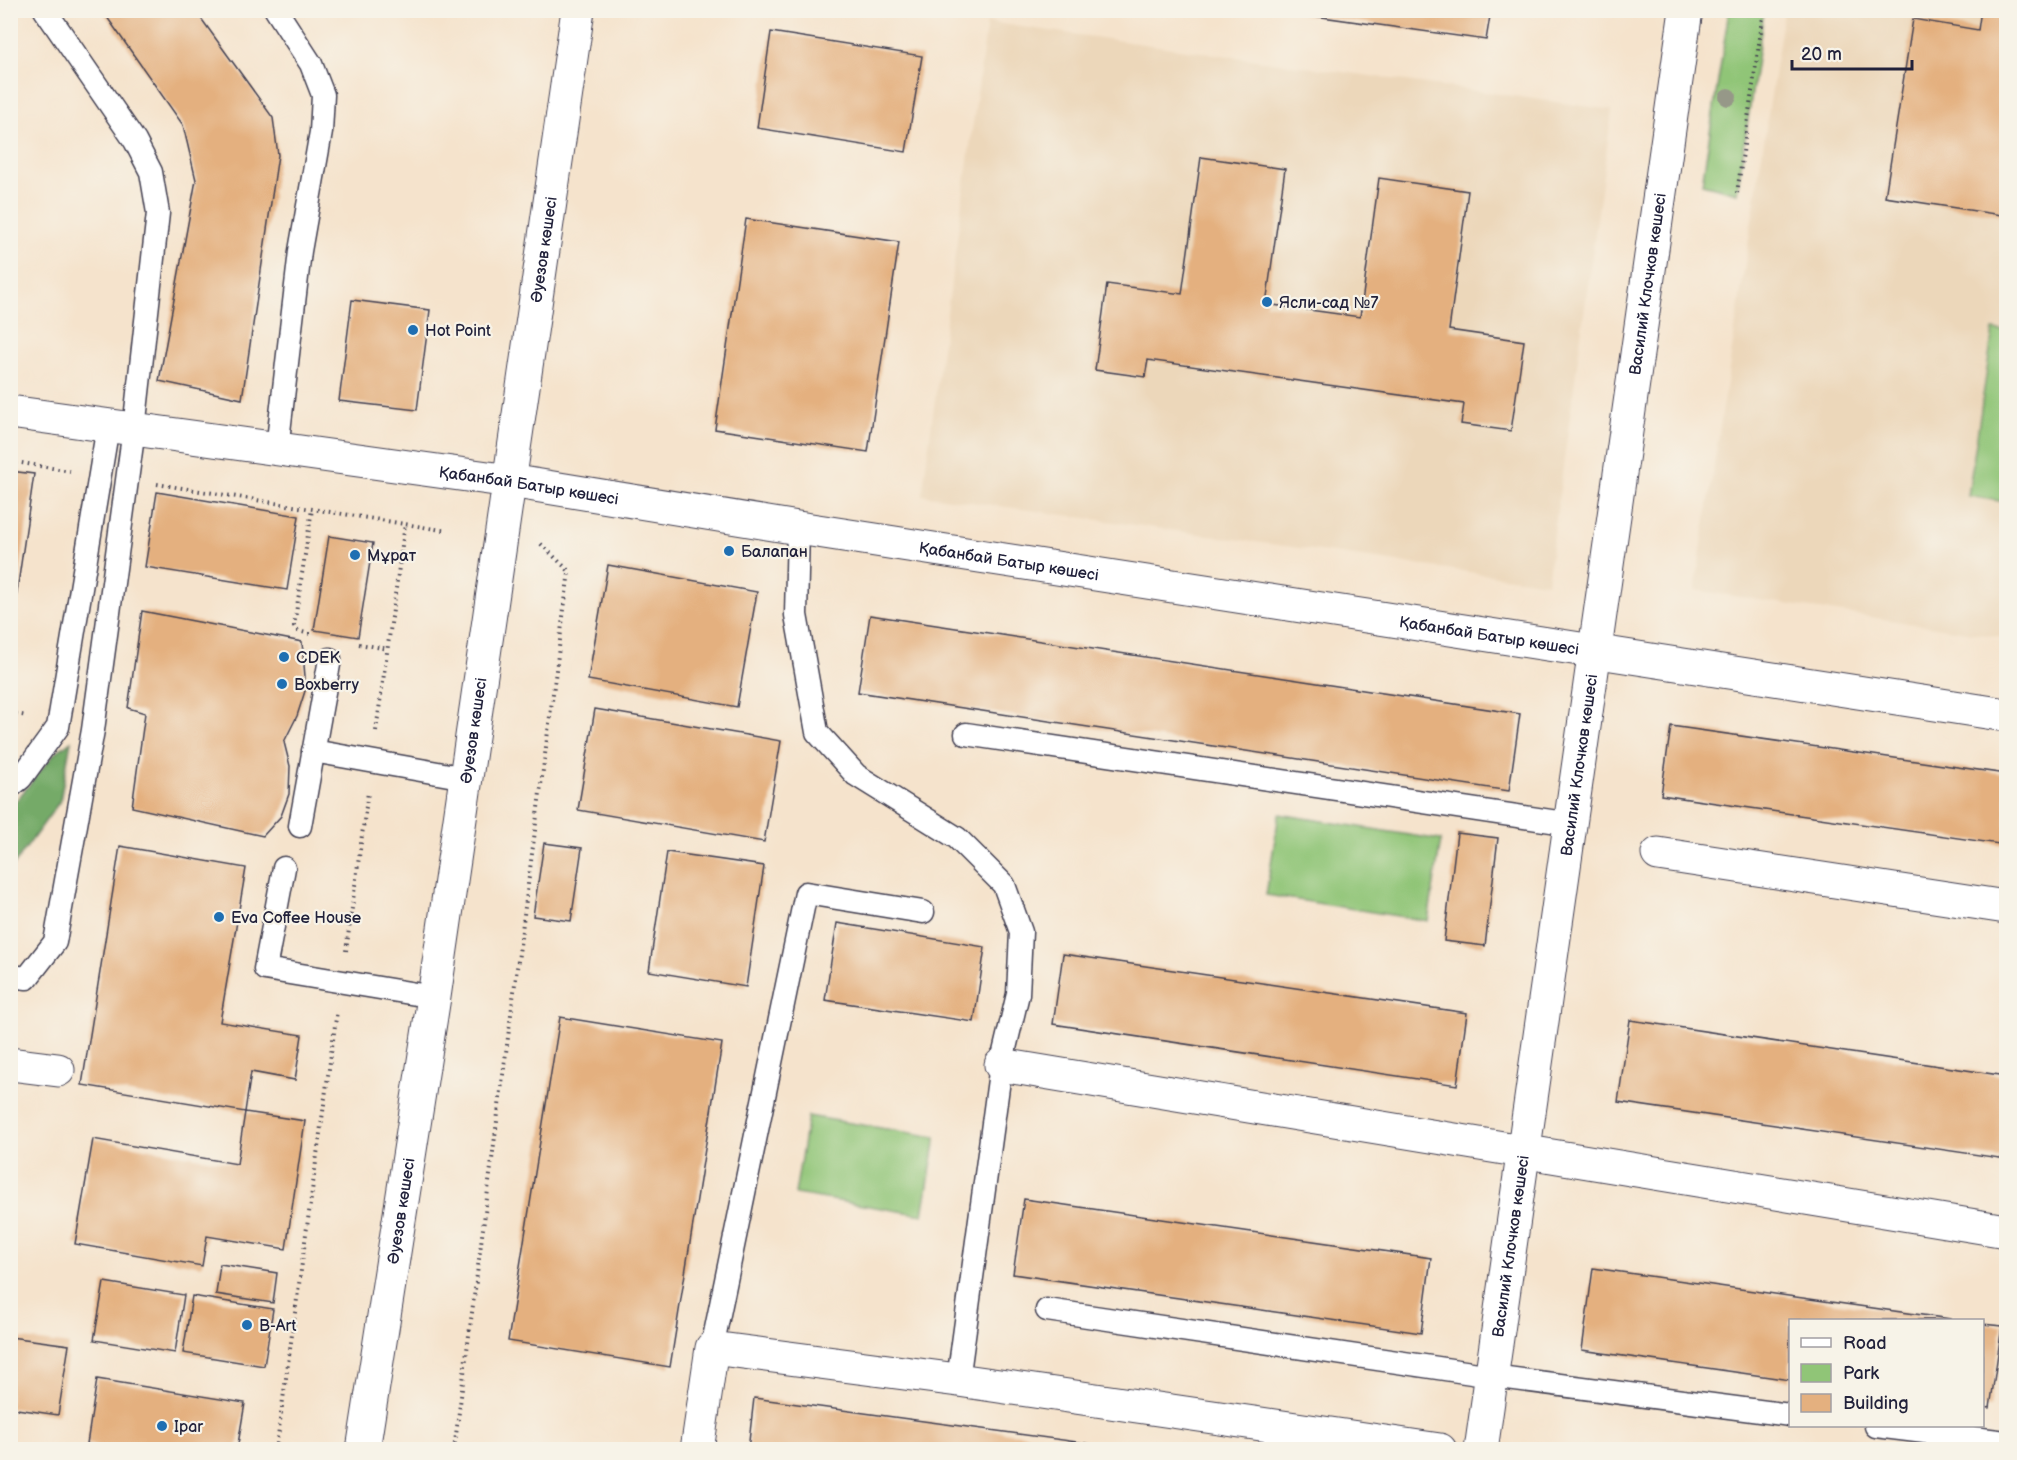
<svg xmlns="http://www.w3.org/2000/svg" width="2017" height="1460" viewBox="0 0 2017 1460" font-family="'Balsamiq Sans',sans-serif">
<rect width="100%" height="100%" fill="#f7f3e8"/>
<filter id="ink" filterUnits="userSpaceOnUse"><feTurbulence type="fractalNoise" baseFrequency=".0167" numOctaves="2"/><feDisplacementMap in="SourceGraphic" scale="12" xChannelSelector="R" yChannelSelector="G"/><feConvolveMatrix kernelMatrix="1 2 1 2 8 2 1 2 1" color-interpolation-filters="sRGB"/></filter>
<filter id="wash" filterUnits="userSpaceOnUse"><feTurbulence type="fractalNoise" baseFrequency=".008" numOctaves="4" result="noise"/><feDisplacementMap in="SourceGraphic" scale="24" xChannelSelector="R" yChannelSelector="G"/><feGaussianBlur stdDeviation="1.35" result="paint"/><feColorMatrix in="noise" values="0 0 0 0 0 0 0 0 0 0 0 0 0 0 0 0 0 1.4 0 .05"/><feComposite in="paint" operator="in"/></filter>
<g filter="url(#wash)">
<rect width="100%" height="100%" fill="#f5e3cc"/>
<g fill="#ecd7ba">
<path d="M1784,11h222v627l-311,-48z"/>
<path d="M987,22l625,88 -65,473 -625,-88z"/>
</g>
<g fill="#90c577" stroke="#597459" stroke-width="1.5">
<path d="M1729,11h35l-27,182 -35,-9z"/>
<path d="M1993,330l13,2v170l-38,-6z"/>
<path d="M1279,814l162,26 -13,81 -162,-26z"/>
<path d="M808,1116l128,21 -13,78 -128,-21z"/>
</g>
<path fill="#74aa68" stroke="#4b6652" stroke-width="1.5" d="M71,741l-11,60 -49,68v-62l44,-54z"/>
<g id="blocks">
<g fill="#e4b07f">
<path d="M102,10h93l78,108 5,37 -36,244 -83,-18 37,-201 -13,-55z"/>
<path d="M1301,10h190l-5,30 -185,-26z"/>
<path d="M1981,10h25v183l-2,-1 -3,23 -116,-18 28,-178 65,11z"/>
<path d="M771,32l151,24 -16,96 -149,-24z"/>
<path d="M1201,157l84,12 -19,135 94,13 19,-139 89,13 -19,139 75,11 -13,90 -50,-7 3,-20 -316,-44 -3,17 -50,-7 12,-86 75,10z"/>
<path d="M746,219l153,23 -31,210 -153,-23z"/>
<path d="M352,300l78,10 -13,100 -78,-9z"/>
<path d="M10,471l24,3 -22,152h-2z"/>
<path d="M157,492l142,24 -12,74 -142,-23z"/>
<path d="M329,536l44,7 -15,94 -44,-7z"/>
<path d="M608,565l149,27 -20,115 -149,-27z"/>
<path d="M142,611l160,31 4,46 -9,28 -13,26 6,24 -1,28 -8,22 -18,20 -131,-29 13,-94 -17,-5z"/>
<path d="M870,615l650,99 -11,77 -651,-99z"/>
<path d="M595,709l186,32 -17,101 -186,-32z"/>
<path d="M1671,726l335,48v71l-345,-50z"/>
<path d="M1457,833l41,5 -13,108 -41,-5z"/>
<path d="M544,843l38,5 -11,73 -38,-5z"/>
<path d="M120,846l126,22 -26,154 82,13 -7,45 -44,-8 -6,40 -163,-27z"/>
<path d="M667,852l97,14 -18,121 -97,-16z"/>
<path d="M837,923l148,24 -11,75 -149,-22z"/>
<path d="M1063,954l404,59 -10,72 -404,-61z"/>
<path d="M560,1017l162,26 -52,324 -162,-26z"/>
<path d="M1630,1020l376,56v83l-388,-57z"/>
<path d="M245,1112l60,9 -19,128 -79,-13 -5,30 -127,-22 18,-105 144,25z"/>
<path d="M1024,1199l407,59 -10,75 -408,-59z"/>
<path d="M220,1264l57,9 -4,30 -57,-9z"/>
<path d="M1593,1268l357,51v1h-160v60l-208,-30z"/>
<path d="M104,1282l80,13 -9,58 -81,-13z"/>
<path d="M192,1296l81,13 -9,57 -81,-13z"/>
<path d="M1982,1324l20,2 -12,82 -8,-1z"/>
<path d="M10,1337l59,8 -11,70 -48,-7z"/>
<path d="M97,1379l148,24 -8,47h-120l-30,-6z"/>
<path d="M754,1398l368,50 -1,2h-373z"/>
</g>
</g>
</g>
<g filter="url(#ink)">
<use href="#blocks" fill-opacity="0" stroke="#423f51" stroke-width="1.5"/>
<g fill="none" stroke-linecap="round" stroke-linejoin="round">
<g stroke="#423f51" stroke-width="25">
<g id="service">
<path d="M276,10l35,54 12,31 -2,37 -21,119 -23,198"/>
<path d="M798,528l-2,87 21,117 39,43 101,63 47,47 17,47 -3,62 -17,71 -43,315"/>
<path d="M966,734l605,90"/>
<path d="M313,751l153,27"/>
<path d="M10,787l11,-9 37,-51 50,-301"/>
<path d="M300,826l30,-167"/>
<path d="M284,868l-19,101 169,28"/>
<path d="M10,976l17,2 28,-36 38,-212 41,-301 24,-216 -7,-41 -16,-31 -90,-131"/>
<path d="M1047,1310l445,66 298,39"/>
<path d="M712,1348l94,-455 117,19"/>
<path d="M1876,1426l130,16"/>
</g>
</g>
<g stroke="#423f51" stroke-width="35">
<g id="minor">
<path id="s1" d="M10,412l500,69 288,47 1208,187"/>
<path d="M1658,854l348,53"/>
<path d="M10,1064l48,6"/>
<path d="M1001,1065l1005,166"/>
<path d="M697,1450l15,-102 246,32 482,70"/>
<path id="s2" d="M1481,1450l205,-1440"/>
</g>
</g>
<g stroke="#423f51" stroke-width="35">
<g id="secondary">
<path id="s3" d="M363,1450l71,-453 144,-987"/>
</g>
</g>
<g stroke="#423f51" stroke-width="4" stroke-dasharray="1.5 4.5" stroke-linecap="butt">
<path d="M1737,193l27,-183"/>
<path d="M10,461l60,10"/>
<path d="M157,484l248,40"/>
<path d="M310,634l-12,-3 -4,-5 18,-117"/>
<path d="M359,644l29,5"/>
<path d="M10,713l17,3"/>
<path d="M376,731l29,-207 42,7"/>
<path d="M346,951l22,-159"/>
<path d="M276,1450l61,-439"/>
<path d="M454,1450l115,-879 -29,-28"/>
</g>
<use href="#service" stroke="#fff" stroke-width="22"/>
<use href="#minor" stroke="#fff" stroke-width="33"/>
<use href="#secondary" stroke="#fff" stroke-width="33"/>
</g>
<circle fill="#969888" cx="1728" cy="97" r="9"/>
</g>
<g fill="#1f6fb2" stroke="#f7f3e8" stroke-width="2">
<circle cx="1267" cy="302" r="6"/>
<circle cx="413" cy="330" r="6"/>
<circle cx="729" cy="551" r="6"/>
<circle cx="355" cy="555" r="6"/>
<circle cx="284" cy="657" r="6"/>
<circle cx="282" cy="684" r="6"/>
<circle cx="219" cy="917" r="6"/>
<circle cx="247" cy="1325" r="6"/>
<circle cx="162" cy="1426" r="6"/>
</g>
<g text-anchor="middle" stroke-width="4.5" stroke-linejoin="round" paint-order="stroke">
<g font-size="16" fill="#22223b" stroke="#f7f3e8">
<text dy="6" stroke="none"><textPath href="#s3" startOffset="1214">Әуезов көшесі</textPath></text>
<text dy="6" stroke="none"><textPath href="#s2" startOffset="1178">Василий Клочков көшесі</textPath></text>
<text dy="6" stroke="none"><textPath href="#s1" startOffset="524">Қабанбай Батыр көшесі</textPath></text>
<text dy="6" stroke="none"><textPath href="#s1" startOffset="1010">Қабанбай Батыр көшесі</textPath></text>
<text dy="6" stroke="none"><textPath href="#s1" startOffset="1496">Қабанбай Батыр көшесі</textPath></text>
<text dy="6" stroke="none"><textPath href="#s3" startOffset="728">Әуезов көшесі</textPath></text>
<text dy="6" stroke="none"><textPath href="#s2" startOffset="692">Василий Клочков көшесі</textPath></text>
<text dy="6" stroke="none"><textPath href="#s3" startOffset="242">Әуезов көшесі</textPath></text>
<text dy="6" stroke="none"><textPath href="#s2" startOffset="206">Василий Клочков көшесі</textPath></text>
</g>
<g font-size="16" fill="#22223b" stroke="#f7f3e8" text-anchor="start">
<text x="1279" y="308">Ясли-сад №7</text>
<text x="425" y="336">Hot Point</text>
<text x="741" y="557">Балапан</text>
<text x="367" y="561">Мұрат</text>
<text x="296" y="663">CDEK</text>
<text x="294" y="690">Boxberry</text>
<text x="231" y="923">Eva Coffee House</text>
<text x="259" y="1331">B-Art</text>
<text x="174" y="1432">Ipar</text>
</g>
</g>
<rect width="2017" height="1460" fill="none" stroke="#f7f3e8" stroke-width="36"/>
<rect x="1789" y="1319" width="195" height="108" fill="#f7f3e8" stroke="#a29fa3" stroke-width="1.5"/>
<rect x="1801" y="1338" width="30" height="9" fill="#ffffff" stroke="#a29fa3" stroke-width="1.5"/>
<text x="1843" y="1349" font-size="18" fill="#22223b">Road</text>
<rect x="1801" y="1364" width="30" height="18" fill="#90c577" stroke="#a29fa3" stroke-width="1.5"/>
<text x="1843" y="1379" font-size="18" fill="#22223b">Park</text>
<rect x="1801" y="1394" width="30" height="18" fill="#e4b07f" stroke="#a29fa3" stroke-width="1.5"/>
<text x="1843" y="1409" font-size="18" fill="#22223b">Building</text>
<path d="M1792 60v9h120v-9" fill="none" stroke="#22223b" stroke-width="3"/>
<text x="1801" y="60" font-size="18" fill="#22223b" stroke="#f7f3e8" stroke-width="4.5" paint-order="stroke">20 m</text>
</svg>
